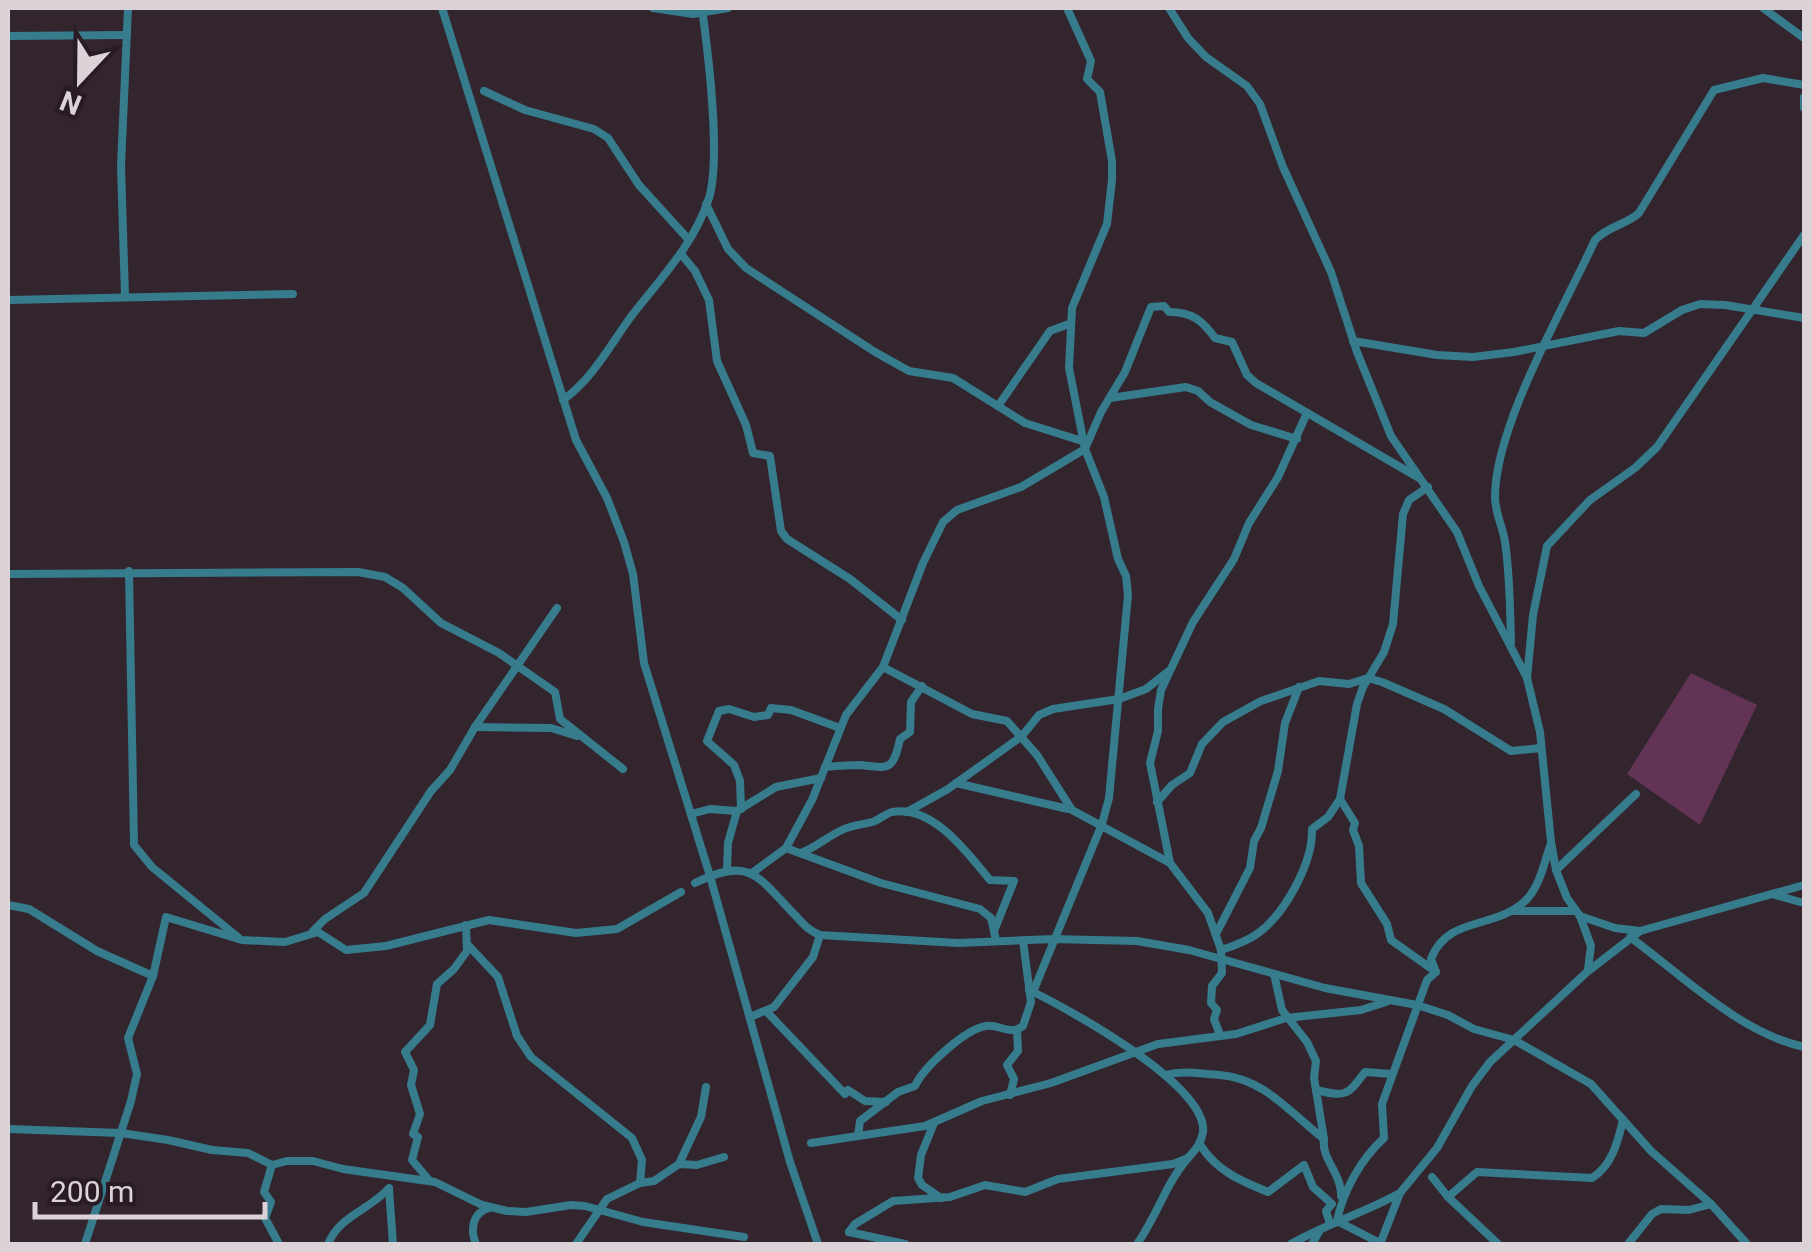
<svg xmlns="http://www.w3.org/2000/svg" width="1812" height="1252" viewBox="0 0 1812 1252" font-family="Roboto,sans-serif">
<rect width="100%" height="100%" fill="#32252e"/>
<path fill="#633356" d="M1691,673l66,32 -57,120 -73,-51z"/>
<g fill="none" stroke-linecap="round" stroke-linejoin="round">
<g stroke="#367c8d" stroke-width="8">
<path d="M442,8l134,432 31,58 17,44 9,32 11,89 66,213 80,286 28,82"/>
<path d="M653,8l40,6 35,-6"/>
<path d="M1169,8l19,30 18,19 41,29 13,18 23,63 48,105 26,80 34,84 66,96 22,54 48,92 13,54 11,110 5,28 11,28 13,18 35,12 25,3"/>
<path d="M1763,8l41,30"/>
<path d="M8,36l119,-1"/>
<path d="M484,91l41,19 69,19 14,9 31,47 50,55"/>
<path d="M1804,97v11"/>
<path d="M706,204l22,45 18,19 129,84 34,19 44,7 72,45 57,18"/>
<path d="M681,254l14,17 14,29 8,61 29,64 7,28 17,3 11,75 6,8 63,40 52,41"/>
<path d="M125,296l-4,-130 7,-158"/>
<path d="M8,300l285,-6"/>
<path d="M1353,341l84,14 36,2 41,-5 105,-21 25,2 38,-23 18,-6 25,1 79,13"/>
<path d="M1110,398l76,-11 12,4 12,11 41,23 46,14"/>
<path d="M563,400c29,-21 46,-53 67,-82 29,-38 64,-73 79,-120 12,-40 -1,-146 -7,-190"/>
<path d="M998,406l52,-75 19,-7"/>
<path d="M1428,487l-19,13 -6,14 -10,110 -9,28 -21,35 -6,17 -17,95 15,24 -2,7 6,16 2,37 26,41 4,16 45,32"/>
<path d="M129,571l5,274 18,22 87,71"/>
<path d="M8,574l350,-2 27,5 18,11 38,35 58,30 56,39 5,27 63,50"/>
<path d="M1511,643c-1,-34 -1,-68 -6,-101 -2,-15 -10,-28 -10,-45 0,-72 69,-189 100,-257 13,-14 31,-15 44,-27l75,-123 49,-12 41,7"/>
<path d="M883,667l89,47 35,7 30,34 35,55 98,53"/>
<path d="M1527,678l6,-63 14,-69 43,-46 45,-32 22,-21 147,-212"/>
<path d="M475,727l76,1 26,8"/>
<path d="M825,767c11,-1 23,-2 35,-2 28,3 33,7 40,-26l10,-7 1,-30 11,-16"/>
<path d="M956,783l112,26"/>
<path d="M1157,802l15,-17 18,-12 12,-29 21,-22 38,-21 58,-20 30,3 19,-6 14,4 62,27 67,42 30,-3"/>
<path d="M741,809l-1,-28 -6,-16 -27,-24 12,-30 10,-2 25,8 14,-2 3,-7 20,2 49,18"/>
<path d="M907,812l41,-23 74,-53 17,-21 14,-6 66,-10 27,-10 23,-18"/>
<path d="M691,814l19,-5 27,2 39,-24 45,-9"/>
<path d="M786,848l95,35 99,26 11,9 3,13"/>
<path d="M801,853c15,-6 26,-16 41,-23 10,-5 19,-5 30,-8 7,-2 13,-8 20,-10 41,-8 77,43 98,68l24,1 -20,50 2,10"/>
<path d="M727,870l1,-27 9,-32"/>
<path d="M1556,870l80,-76"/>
<path d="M752,873l34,-25 26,-48 34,-85 37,-48 40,-104 20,-41 14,-12 64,-23 64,-38 16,-37 24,-40 26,-65 13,-1 5,6c23,0 33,8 46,26l17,4 15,33 9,8 163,95"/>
<path d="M695,883c56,-27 62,-7 100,32 8,9 14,16 25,20l138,8 95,-4 84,2 52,9 136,38 92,17 31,10 26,14 40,11 77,44 60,67 60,53 36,40"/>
<path d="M1775,895l29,8"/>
<path d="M8,905l21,4 68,42 56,25"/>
<path d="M1514,911h60"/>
<path d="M1580,916l11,30 -3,23"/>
<path d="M313,931l12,-12 39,-26 67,-102 19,-21 25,-43 82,-119"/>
<path d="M1216,934l34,-66 4,-27 7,-13 17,-57 7,-48 14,-36"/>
<path d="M1630,937c53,39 110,96 174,110"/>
<path d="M467,944l31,33 19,59 14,21 101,81 10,22 -2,23"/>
<path d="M1221,950c12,-4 25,-8 36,-16 28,-20 56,-71 55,-105l16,-12 12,-18"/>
<path d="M1274,974l8,36 25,32 9,19 -2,17 10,61c-3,20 18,35 17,57"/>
<path d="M1029,990c38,18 179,95 174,142 -2,12 -8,18 -15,26 -22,25 -32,60 -51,86"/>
<path d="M1033,992l69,-168 7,-26 19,-203 -2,-19 -8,-17 -14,-62 -19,-48 -16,-81 3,-60 35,-84 5,-44v-19l-12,-69 -13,-13 4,-18 -24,-53"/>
<path d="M767,1012l78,82 3,-4 17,11 21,1"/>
<path d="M750,1017l24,-10 39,-50 7,-22"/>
<path d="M1220,1035l-6,-16 3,-9 -6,-7 1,-17 10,-13 -1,-23 -13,-37 -38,-50 -20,-100 8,-32v-22l3,-19 32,-68 41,-63 15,-36 29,-46 29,-64"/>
<path d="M1165,1075c19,-5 36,-1 55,0 45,4 69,37 104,64"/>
<path d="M1316,1090c30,7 31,6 49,-18l27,2"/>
<path d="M1010,1095l4,-16 -7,-14 11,-14 -1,-21"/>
<path d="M934,1123l-13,32 -3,23 4,7 19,13"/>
<path d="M8,1129l113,4 47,7 44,10 36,3 24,12 15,-4h26l30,8 92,13 47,23 25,6 19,1 45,-7 14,1 58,16 101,15"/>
<path d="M858,1136l2,-15 38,-29 17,-6c8,-18 50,-57 71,-60 14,-2 24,10 37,0l8,-24 -8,-61"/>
<path d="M811,1143l114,-17 57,-25 69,-18 107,-39 78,-10 50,-16 75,-8 25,-8"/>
<path d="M1201,1146c16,25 40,35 67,46l36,-27 9,22 19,17 -6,7 4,13"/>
<path d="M679,1164l22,-47 5,-30"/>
<path d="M272,1165l-8,27 7,10 -6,16 14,26"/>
<path d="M1432,1177l16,20 29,-25 115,6c20,-12 26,-37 31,-58"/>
<path d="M429,1180l-17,-20 6,-23 -5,-3 7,-20 -9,-29 3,-15 -9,-18 25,-27 7,-41 17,-15 13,-18 -1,-26"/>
<path d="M389,1189l4,55"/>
<path d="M1447,1196l51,48"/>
<path d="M849,1232l6,-8 38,-23 57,-4 35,-12 40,7 33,-13 115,-15 15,-6"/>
<path d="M849,1232l56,12"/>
<path d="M1380,1243l-43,-22c6,-30 24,-62 47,-83l-2,-34 45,-124 9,-8 -5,-13c17,-45 67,-28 97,-61 12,-14 16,-34 22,-52"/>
<path d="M85,1244l46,-143 6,-27 -9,-36 25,-62 13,-59 76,23 43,2 33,-10 28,18 40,-4 103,-26 87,13 41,-4 64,-37"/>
<path d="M328,1244c12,-29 42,-34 61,-56"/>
<path d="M476,1244c-6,-14 -4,-31 13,-36"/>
<path d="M576,1244l31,-45 33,-16 14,-2 25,-17 18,1 27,-8"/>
<path d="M1291,1244c35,-20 73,-31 109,-51"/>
<path d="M1312,1244l8,-14"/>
<path d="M1380,1244l20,-51 37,-45 35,-62 18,-24 97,-90 53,-41 164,-46"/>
<path d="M1628,1244l24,-30 9,-5 28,1 22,-6"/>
</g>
</g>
<rect width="1812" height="1252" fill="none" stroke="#dcd3d9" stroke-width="20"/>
<g transform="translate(80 80) rotate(202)" stroke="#281b24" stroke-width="8" paint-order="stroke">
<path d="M0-8L18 38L0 25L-18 38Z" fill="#dcd3d9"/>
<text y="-15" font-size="28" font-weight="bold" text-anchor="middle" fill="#dcd3d9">N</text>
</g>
<path d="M35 1202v15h230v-15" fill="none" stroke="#dcd3d9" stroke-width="5"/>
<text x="50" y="1202" font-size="30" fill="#dcd3d9" stroke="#281b24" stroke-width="8" paint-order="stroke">200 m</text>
</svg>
